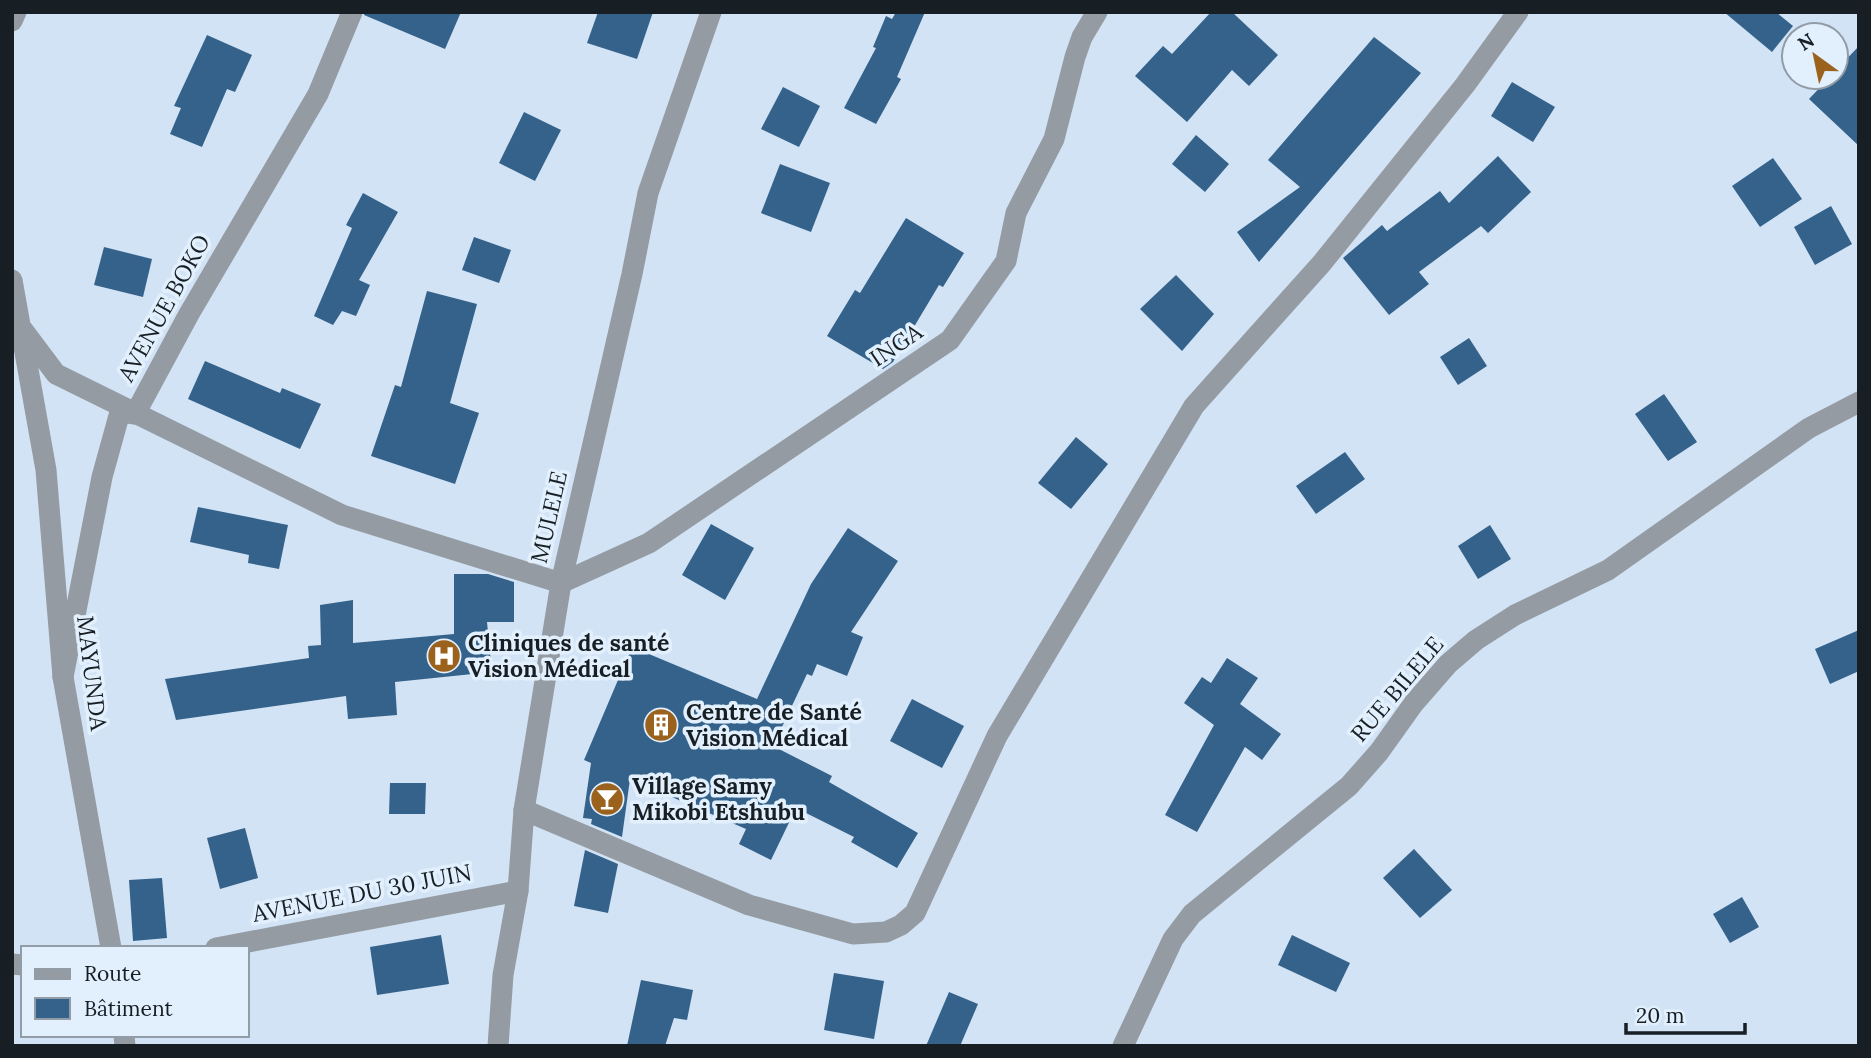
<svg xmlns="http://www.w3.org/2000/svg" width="1871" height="1058" viewBox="0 0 1871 1058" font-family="Lora,serif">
<rect width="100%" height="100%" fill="#d2e3f5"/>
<g fill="#34628a">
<path d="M365,12h96l-16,37 -81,-34z"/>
<path d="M598,12h55l-16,47 -50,-16z"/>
<path d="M896,12h29l-28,65 4,2 -25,45 -32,-16 32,-60 -3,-1 13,-31 6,3z"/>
<path d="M1211,12h21l46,43 -29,31 -17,-16 -45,52 -52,-46 28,-30 9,8z"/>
<path d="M1724,12h52l17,14 -21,26z"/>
<path d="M207,35l45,20 -17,37 -8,-3 -25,58 -32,-13 11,-26 -7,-2z"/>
<path d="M1374,37l47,36 -162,189 -22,-30 63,-45 -32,-27z"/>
<path d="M1859,46v100l-50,-47 21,-22h6v-7z"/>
<path d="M1512,82l43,25 -22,35 -42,-26z"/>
<path d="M783,87l37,19 -21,41 -38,-18z"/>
<path d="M524,112l37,18 -26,51 -36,-18z"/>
<path d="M1196,135l33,29 -24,28 -33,-28z"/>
<path d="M1498,156l33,36 -43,41 -7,-7 -62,46 10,12 -40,31 -46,-57 39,-33 5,6 53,-40 9,12z"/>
<path d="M1773,158l29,41 -42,28 -28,-41z"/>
<path d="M780,164l50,19 -19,49 -50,-19z"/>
<path d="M363,193l35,19 -39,68 11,5 -14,31 -14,-5 -9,14 -19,-9 38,-88 -6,-3z"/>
<path d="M1831,206l21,38 -37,21 -21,-38z"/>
<path d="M906,218l58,35 -21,34 -4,-2 -46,77 -10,7 -56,-33 28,-46 5,3z"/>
<path d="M474,237l37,13 -12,33 -37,-13z"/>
<path d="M104,247l48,12 -9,38 -49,-12z"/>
<path d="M1176,275l38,39 -32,37 -42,-42z"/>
<path d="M427,291l50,13 -27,99 29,10 -24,71 -84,-28 24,-71 6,2z"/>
<path d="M1469,338l18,28 -29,19 -18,-28z"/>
<path d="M205,361l75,32 2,-5 39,16 -21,45 -112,-50z"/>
<path d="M1664,394l33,48 -29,19 -33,-47z"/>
<path d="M1076,437l32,27 -37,45 -33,-26z"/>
<path d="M1345,452l20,27 -49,35 -20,-28z"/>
<path d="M198,507l90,18 -9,44 -31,-6 1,-8 -59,-13z"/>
<path d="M711,524l43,24 -29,52 -43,-25z"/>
<path d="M1490,525l21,34 -33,20 -20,-33z"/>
<path d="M848,528l50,33 -47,71 12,5 -16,39 -30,-12 -5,12 -5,-2 -34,72 59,30 -3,6 89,51 -21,35 -46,-26 3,-5 -58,-29 -25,52 -32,-16 7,-15 -116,-50 -8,58 -31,-13 1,-5 -9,-1 8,-55 -7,-3 48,-113 125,52 54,-115z"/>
<path d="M454,574h34l26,8v40h-27l5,50 -97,10 2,33 -49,4 -2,-23 -170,24 -11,-41 144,-21 -1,-12 13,-1 -1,-40 33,-5v43l101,-9z"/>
<path d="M1859,630v41l-29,13 -15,-35z"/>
<path d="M1227,658l31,20 -18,26 41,30 -19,26 -17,-13 -48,85 -32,-17 49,-90 -30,-22 18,-26 9,6z"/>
<path d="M912,699l52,27 -22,42 -52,-27z"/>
<path d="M390,783h36l-1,31h-36z"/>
<path d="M245,828l13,50 -38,11 -13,-51z"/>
<path d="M1414,849l38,41 -32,28 -37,-40z"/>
<path d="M585,850l33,14 -10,49 -34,-7z"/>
<path d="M162,878l5,60 -34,3 -4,-61z"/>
<path d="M1742,897l17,30 -29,16 -17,-29z"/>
<path d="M441,935l8,49 -72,11 -7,-48z"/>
<path d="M1292,935l58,28 -14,29 -58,-27z"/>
<path d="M834,973l50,8 -10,58 -50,-9z"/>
<path d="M641,980l52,10 -6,30 -13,-2 -9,28h-38z"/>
<path d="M949,992l29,12 -18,42h-34z"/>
</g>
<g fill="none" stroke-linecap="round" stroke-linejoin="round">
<g stroke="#949ba3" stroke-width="21">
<path d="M12,21l4,-9"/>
<path d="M12,280l34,190 17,207 48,271"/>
<path d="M23,330l33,44 286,141 219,68 88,-40 301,-203 56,-79 10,-48 38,-74 21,-82 7,-20 15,-25"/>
<path d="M63,677l39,-200 18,-65 15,2 54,-100 129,-220 34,-82"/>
<path d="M524,810l225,95 104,29 33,-2 15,-7 14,-12 82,-177 197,-330 128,-143 143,-178 53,-73"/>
<path d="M216,948l302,-57"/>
<path d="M12,964l11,1"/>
<path d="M124,1035l1,11"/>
<path d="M498,1046l5,-71 15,-84 6,-81 37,-227 71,-309 16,-81 63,-181"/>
<path d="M1123,1046l50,-107 19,-25 157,-128 30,-34 35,-49 34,-39 28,-24 39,-25 93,-45 201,-142 50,-26"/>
</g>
</g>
<defs>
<g id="hospital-disc" transform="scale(1.75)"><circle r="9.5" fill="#9a621d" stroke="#e2f0fe"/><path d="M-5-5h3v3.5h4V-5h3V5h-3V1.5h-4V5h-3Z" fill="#fff"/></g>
<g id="building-disc" transform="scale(1.75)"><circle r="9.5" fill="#9a621d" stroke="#e2f0fe"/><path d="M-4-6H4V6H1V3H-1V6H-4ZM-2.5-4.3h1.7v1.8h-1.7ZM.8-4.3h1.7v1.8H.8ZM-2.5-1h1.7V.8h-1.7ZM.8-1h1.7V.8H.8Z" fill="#fff"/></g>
<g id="bar-disc" transform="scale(1.75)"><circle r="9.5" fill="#9a621d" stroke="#e2f0fe"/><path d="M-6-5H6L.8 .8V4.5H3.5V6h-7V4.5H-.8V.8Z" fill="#fff"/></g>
</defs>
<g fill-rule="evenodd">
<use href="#hospital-disc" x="444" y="656"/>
<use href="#building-disc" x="661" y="725"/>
<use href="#bar-disc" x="607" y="799"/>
</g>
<g text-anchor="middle" stroke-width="7" stroke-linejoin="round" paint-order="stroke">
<g font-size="23" fill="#171e24" stroke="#e2f0fe">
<text transform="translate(164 308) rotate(-61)" y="8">AVENUE BOKO</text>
<text transform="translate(896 345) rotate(-34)" y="8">INGA</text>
<text transform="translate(549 517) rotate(-77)" y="8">MULELE</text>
<text transform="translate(92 673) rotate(83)" y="8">MAYUNDA</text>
<text transform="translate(1397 689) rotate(-50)" y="8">RUE BILELE</text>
<text transform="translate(362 893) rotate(-11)" y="8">AVENUE DU 30 JUIN</text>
</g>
<g font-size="23" font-weight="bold" fill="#171e24" stroke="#e2f0fe" text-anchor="start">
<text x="468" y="651">Cliniques de santé<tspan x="468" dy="26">Vision Médical</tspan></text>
<text x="686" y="720">Centre de Santé<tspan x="686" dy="26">Vision Médical</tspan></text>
<text x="632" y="794">Village Samy<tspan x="632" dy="26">Mikobi Etshubu</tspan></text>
</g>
</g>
<rect width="1871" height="1058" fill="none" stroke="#171e24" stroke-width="28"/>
<rect x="21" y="946" width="228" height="91" fill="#e2f0fe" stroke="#919ca7" stroke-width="2"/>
<rect x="35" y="969" width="35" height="10" fill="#949ba3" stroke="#919ca7" stroke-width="2"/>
<text x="84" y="981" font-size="21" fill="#171e24">Route</text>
<rect x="35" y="998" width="35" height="21" fill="#34628a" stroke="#919ca7" stroke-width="2"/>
<text x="84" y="1016" font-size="21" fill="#171e24">Bâtiment</text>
<g transform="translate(1815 56) rotate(327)"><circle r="33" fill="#e2f0fe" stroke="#919ca7" stroke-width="2"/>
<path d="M0-5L12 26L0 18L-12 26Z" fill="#9a621d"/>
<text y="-10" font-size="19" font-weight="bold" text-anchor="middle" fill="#171e24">N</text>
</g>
<path d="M1626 1023v10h119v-10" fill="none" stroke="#171e24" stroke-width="3.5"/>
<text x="1636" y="1023" font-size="21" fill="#171e24" stroke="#e2f0fe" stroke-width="5" paint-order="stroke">20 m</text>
</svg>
